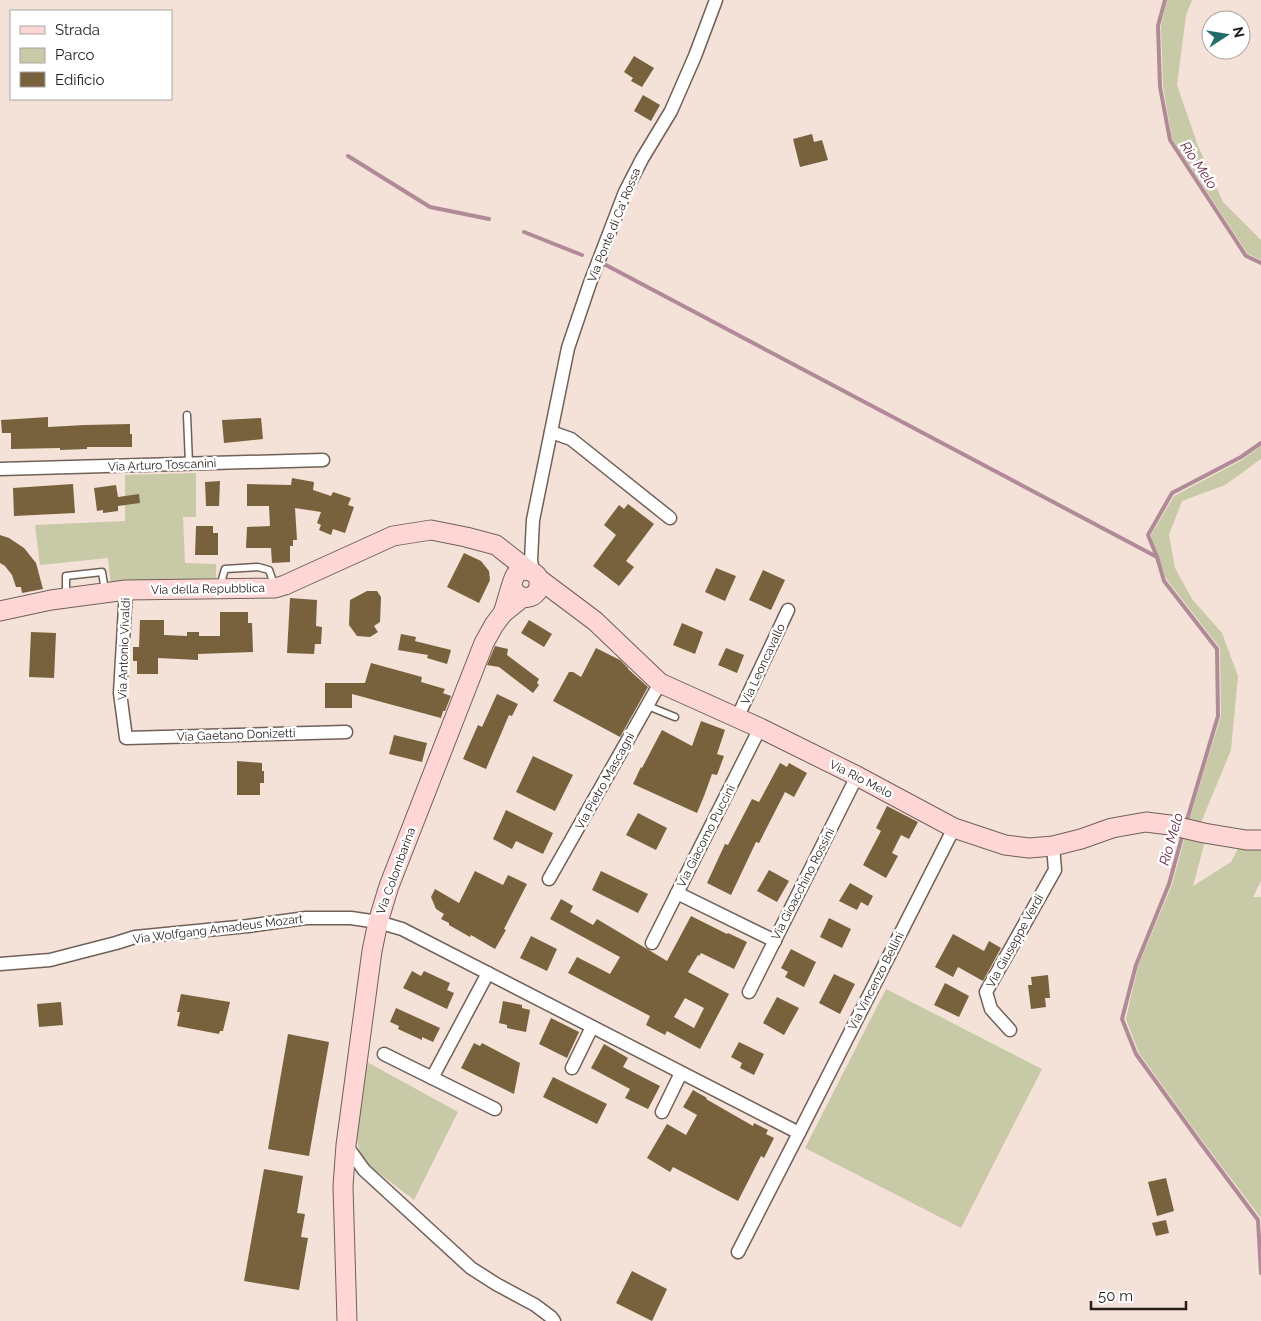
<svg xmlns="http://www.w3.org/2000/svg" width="1261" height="1321" viewBox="0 0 1261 1321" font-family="Raleway,sans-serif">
<rect width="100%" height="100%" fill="#f4e1d7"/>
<g fill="#c8c9a6">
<path d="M1167,0h25l-6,15 -9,70 21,61 25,56 38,38v20l-13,-6 -76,-115 -9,-53 -2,-60z"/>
<path d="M1261,446v13l-36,26 -43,16 -13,34 6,33 17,31 30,34 16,43 -7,74 -31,75 -12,-2 33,-107 -1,-68 -53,-68 -10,-23 -6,-22 23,-39 68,-36z"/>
<path d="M196,473v44h-13l2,46 31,1v14l-63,3 -42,4 -3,-27 -68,7 -5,-40 90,-4v-46z"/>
<path d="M1185,836l20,5 -12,45 38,-24 8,-15 22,1v33l-8,16h8v321l-60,-79 -62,-86 -13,-34 12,-53 34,-81z"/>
<path d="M886,989l156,80 -81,159 -156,-80z"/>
<path d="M367,1062l91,50 -44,88 -48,-37 -7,-13 -3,-17z"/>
</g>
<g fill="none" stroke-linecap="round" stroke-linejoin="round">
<g stroke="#b08b97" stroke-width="4">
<path d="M1165,0l-7,26 2,61 10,53 76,116 15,7"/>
<path d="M348,156l82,51 59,12"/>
<path d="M524,232l58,23"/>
<path d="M604,264l553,293"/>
<path d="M1186,823l32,-107 -1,-67 -53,-68 -7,-24 -9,-22 24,-42 69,-36 20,-14"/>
<path d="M1183,833l-14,51 -33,81 -14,54 14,35 63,87 59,79 3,53"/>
</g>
</g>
<g fill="#78623d" fill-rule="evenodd">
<path d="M634,56l20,12 -12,19 -11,-6 2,-3 -9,-6z"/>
<path d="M643,95l17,10 -9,16 -17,-10z"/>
<path d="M812,134l2,8 8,-2 6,20 -28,7 -7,-28z"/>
<path d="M48,417v10l37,-2 45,-1v10h2v13h-45v2l-27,1v-2l-49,1v-16h-9l-1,-13z"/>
<path d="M261,418l2,21 -39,4 -2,-23z"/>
<path d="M292,478l22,4 -1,8 18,6 2,-4 18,6 -3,7 6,2 -9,26 -12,-4 -2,6 -12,-5 2,-5 -4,-2 4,-11 -26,-4 2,32h-4v6h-3v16l-18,1 -1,-15h-25l1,-21 23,-1 -1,-20h-22v-22l44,1z"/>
<path d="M220,481l-1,25h-13l-1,-24z"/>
<path d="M73,484l2,29 -61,3 -1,-28z"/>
<path d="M116,485l2,12 21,-3 1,9 -22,3v5l-15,2v-3l-6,1 -3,-23z"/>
<path d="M628,504l26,20 -28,37 8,6 -15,19 -26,-20 23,-31 -12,-10 15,-20 5,4z"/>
<path d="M196,526h17v7h5v22h-23z"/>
<path d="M0,535l9,3 15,10 12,15 7,26 -21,4 -1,-6h-5l-4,-12 -7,-9 -5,-3z"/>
<path d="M464,553l17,8 8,10 1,9 -11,23 -32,-16z"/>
<path d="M716,568l20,8 -11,25 -20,-9z"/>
<path d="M763,570l22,10 -14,30 -22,-10z"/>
<path d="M367,591h10l4,6 -1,25 -6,4 4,6 -8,5 -13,-1 -8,-11 1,-25z"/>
<path d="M290,598l27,2 -1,26 6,1 -1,17h-6l-1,10 -27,-1z"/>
<path d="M220,612h28v11h4l1,29 -55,2v6l-40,-2v16h-21v-13h-4v-14h6l1,-27h24v15l23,1v-4h12v4h21z"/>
<path d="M529,620l23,14 -8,13 -23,-14z"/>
<path d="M682,623l21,9 -8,22 -22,-9z"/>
<path d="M31,632l25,1 -2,45 -25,-1z"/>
<path d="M401,634l15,3 -1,4 36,9 -4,14 -20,-6 1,-3 -30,-5z"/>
<path d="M495,646l13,3 -1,6 32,24 -2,4 2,2 -6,8 -34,-26 -12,-2z"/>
<path d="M596,648l24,12 8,8v1l20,18 -28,50 -67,-36 16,-29h4l8,5z"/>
<path d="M726,648l18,7 -7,18 -19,-8z"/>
<path d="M371,663l51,14 -1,5 24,7 -2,4 8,3 -6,15h-2l-2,7 -89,-24v14h-27v-25h40z"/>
<path d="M497,694l21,10 -6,12 -3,-1 -23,54 -23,-10 15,-34 4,2z"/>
<path d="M701,721l24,9 -8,24 7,2 -7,19 -5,-1 -8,22 -7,17 -64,-29 8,-17 1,1 20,-38 30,16z"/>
<path d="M394,735l33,8 -5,19 -33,-8z"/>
<path d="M533,756l40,19 -18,36 -39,-19z"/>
<path d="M237,761l25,2v8h2v12h-4v12h-23z"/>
<path d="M780,763l7,4 2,-4 18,10 -13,24 -9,-5 -26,51 -3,-1 -25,53 -24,-12 18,-39 3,1 24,-46 7,3z"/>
<path d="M887,806l31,16 -9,17 -8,-4 -9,18 6,3 -12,22 -23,-13 18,-34 -5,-3z"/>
<path d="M506,810l47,23 -10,21 -27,-13 -4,8 -19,-10z"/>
<path d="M638,813l29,15 -11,22 -30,-15z"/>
<path d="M769,870l20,11 -12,21 -20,-11z"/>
<path d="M475,871l28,14 5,-10 19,9 -23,45 2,1 -11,19 -24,-14 -1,2 -21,-12v-2l-8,-4 3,-5 -8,-5 -5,-12 4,-8 24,14z"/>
<path d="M601,871l47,23 -10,19 -46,-23z"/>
<path d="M850,883l23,13 -5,10 -7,-4 -4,8 -18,-9z"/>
<path d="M561,899l12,7 -3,6 23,13 4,-6 70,42 24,-45 36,18 1,-1 19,9 -13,27 -33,-16 -2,3 -1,-1 -10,17 41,22 -29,55 -33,-18 -2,4 -19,-10 4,-9 -82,-43 9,-16 33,17 10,-17 -70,-38zM685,998l19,10 -10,20 -20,-11z"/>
<path d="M829,918l22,11 -9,19 -22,-11z"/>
<path d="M953,934l31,17 5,-10 12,7 -18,33 -25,-14 -5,10 -18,-10z"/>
<path d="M531,936l26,13 -10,22 -27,-13z"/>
<path d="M791,949l25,13 -12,25 -19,-10 3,-5 -7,-4z"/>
<path d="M412,971l9,5 3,-5 26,12 -3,7 7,3 -7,16 -44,-21z"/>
<path d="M834,974l21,10 -15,30 -21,-11z"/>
<path d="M1048,975l2,23h-5l1,9 -15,2 -3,-24h4l-1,-8z"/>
<path d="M945,983l24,13 -10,21 -25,-12z"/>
<path d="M181,994l49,8 -7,29h-3l-1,3 -42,-8 3,-14h-3z"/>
<path d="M777,997l22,11 -15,27 -21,-12z"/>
<path d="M503,1001l19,4v3l8,2 -4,22 -19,-4v-3l-8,-2z"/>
<path d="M61,1002l2,23 -24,2 -2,-23z"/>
<path d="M396,1008l44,20 -7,14 -11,-5v3l-24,-11 1,-3 -9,-4z"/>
<path d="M551,1018l28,14 -12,26 -28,-14z"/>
<path d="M288,1034l41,8 -20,114 -41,-7z"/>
<path d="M739,1042l25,12 -10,21 -14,-7 2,-5 -11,-6z"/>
<path d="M474,1043l6,3 2,-3 38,20 -6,31 -53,-26z"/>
<path d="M604,1044l24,14 -5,9 37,19 -12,23 -23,-11 5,-9 -39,-21z"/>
<path d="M553,1077l54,27 -10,20 -54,-27z"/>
<path d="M693,1090l14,8 -1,1 47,27 1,-3 14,7 -2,4 8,4 -10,20 -3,-2 -23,45 -65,-34 -3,5 -23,-14 20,-34 19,11 11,-20 -14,-8z"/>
<path d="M264,1169l39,7 -6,37 8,1 -4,23 7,1 -9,52 -55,-9z"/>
<path d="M1166,1178l8,33 -17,5 -9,-34z"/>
<path d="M1166,1220l3,13 -13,3 -4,-13z"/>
<path d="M632,1271l35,18 -15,32 -36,-18z"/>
</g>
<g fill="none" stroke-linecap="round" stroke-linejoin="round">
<g stroke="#706158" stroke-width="9">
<g id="lane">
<path d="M187,415l2,49"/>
<path d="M220,586l5,-17 33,-2 11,3 6,17"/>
<path d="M66,595v-19l36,-4 3,19"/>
<path d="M648,706l27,11"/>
</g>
</g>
<g stroke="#706158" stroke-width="15">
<g id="street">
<path d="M551,432l20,7 99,79"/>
<path d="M0,469l323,-9"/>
<path d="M533,572l-2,-12 2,-40 35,-172 22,-65 35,-91 17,-33 29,-48 24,-55 21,-56"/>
<path d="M126,590l-6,103 6,45 220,-6"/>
<path d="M737,718l51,-108"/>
<path d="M549,879l111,-196"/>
<path d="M677,893l98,48"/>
<path d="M652,943l108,-215"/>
<path d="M0,964l50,-4 66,-17 19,-6 113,-11 58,-8h45l27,4 24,7 397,204 155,-305"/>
<path d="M749,992l108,-216"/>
<path d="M1010,1030l-19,-21 -5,-17 69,-122 -2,-24"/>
<path d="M384,1054l111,55"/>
<path d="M572,1068l20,-41"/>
<path d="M432,1078l56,-105"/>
<path d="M662,1112l19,-39"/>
<path d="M346,1145l18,25 107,98 25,16 39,21 16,12 3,4"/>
<path d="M738,1252l61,-119"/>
</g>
</g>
<g stroke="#706158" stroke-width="21">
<g id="secondary">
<path d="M539,579l56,42 65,62 100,45 97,48 97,52 51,17 24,3 24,-2 28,-7 31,-11 34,-6 24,3 34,8 42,7h15"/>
<path d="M0,611l51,-11 75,-10 149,-2 10,-3 108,-49 38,-6 35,7 30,8 33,26"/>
<path d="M503,613c3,-7 9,-33 12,-37 3,-5 9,-7 14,-5 6,1 10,6 10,11 2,18 -23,22 -27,3"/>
<path d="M347,1321l-4,-135 3,-41 26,-194 6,-29 11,-36 95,-243 10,-18 9,-12 20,-16"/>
</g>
</g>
<use href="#lane" stroke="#fff" stroke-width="6"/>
<use href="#street" stroke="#fff" stroke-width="12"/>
<use href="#secondary" stroke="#fdd6d5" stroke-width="19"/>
</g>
<g text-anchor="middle" stroke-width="5" stroke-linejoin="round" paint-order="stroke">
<g font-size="12" fill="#251e1b" stroke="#fff">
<text transform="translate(614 225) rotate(-68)" y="4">Via Ponte di Ca' Rossa</text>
<text transform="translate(162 465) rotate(-2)" y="4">Via Arturo Toscanini</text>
<text transform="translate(208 589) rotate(-1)" y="4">Via della Repubblica</text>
<text transform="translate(124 649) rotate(-88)" y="4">Via Antonio Vivaldi</text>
<text transform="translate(763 664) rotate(-65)" y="4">Via Leoncavallo</text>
<text transform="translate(236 735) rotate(-2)" y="4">Via Gaetano Donizetti</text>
<text transform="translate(861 779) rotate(27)" y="4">Via Rio Melo</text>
<text transform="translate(605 781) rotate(-61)" y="4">Via Pietro Mascagni</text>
<text transform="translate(706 836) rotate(-63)" y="4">Via Giacomo Puccini</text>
<text transform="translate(396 871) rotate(-70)" y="4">Via Colombarina</text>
<text transform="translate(803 884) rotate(-63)" y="4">Via Gioacchino Rossini</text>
<text transform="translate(218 929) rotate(-7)" y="4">Via Wolfgang Amadeus Mozart</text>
<text transform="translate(1015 941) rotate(-61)" y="4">Via Giuseppe Verdi</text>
<text transform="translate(876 981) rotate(-63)" y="4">Via Vincenzo Bellini</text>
</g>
<g font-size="14" font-style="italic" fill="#672d47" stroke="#fff">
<text transform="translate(1199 165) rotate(56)" y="5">Rio Melo</text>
<text transform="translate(1171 839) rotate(-74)" y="5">Rio Melo</text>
</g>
</g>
<rect x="10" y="10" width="162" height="90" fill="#ffffff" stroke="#a8a5a4"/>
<rect x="20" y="26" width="25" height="8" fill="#fdd6d5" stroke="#a8a5a4"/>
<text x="55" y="35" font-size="15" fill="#251e1b">Strada</text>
<rect x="20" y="48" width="25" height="15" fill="#c8c9a6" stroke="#a8a5a4"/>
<text x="55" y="60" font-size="15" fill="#251e1b">Parco</text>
<rect x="20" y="72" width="25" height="15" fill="#78623d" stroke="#a8a5a4"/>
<text x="55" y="85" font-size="15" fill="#251e1b">Edificio</text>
<g transform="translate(1226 35) rotate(78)"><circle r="24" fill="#ffffff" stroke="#a8a5a4"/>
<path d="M0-4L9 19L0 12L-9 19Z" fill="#206c6a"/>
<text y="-8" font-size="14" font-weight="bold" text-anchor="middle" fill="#251e1b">N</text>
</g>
<path d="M1091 1301v8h95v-8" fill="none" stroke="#251e1b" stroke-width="2.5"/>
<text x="1098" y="1301" font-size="15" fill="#251e1b" stroke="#ffffff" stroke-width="4" paint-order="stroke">50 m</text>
</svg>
